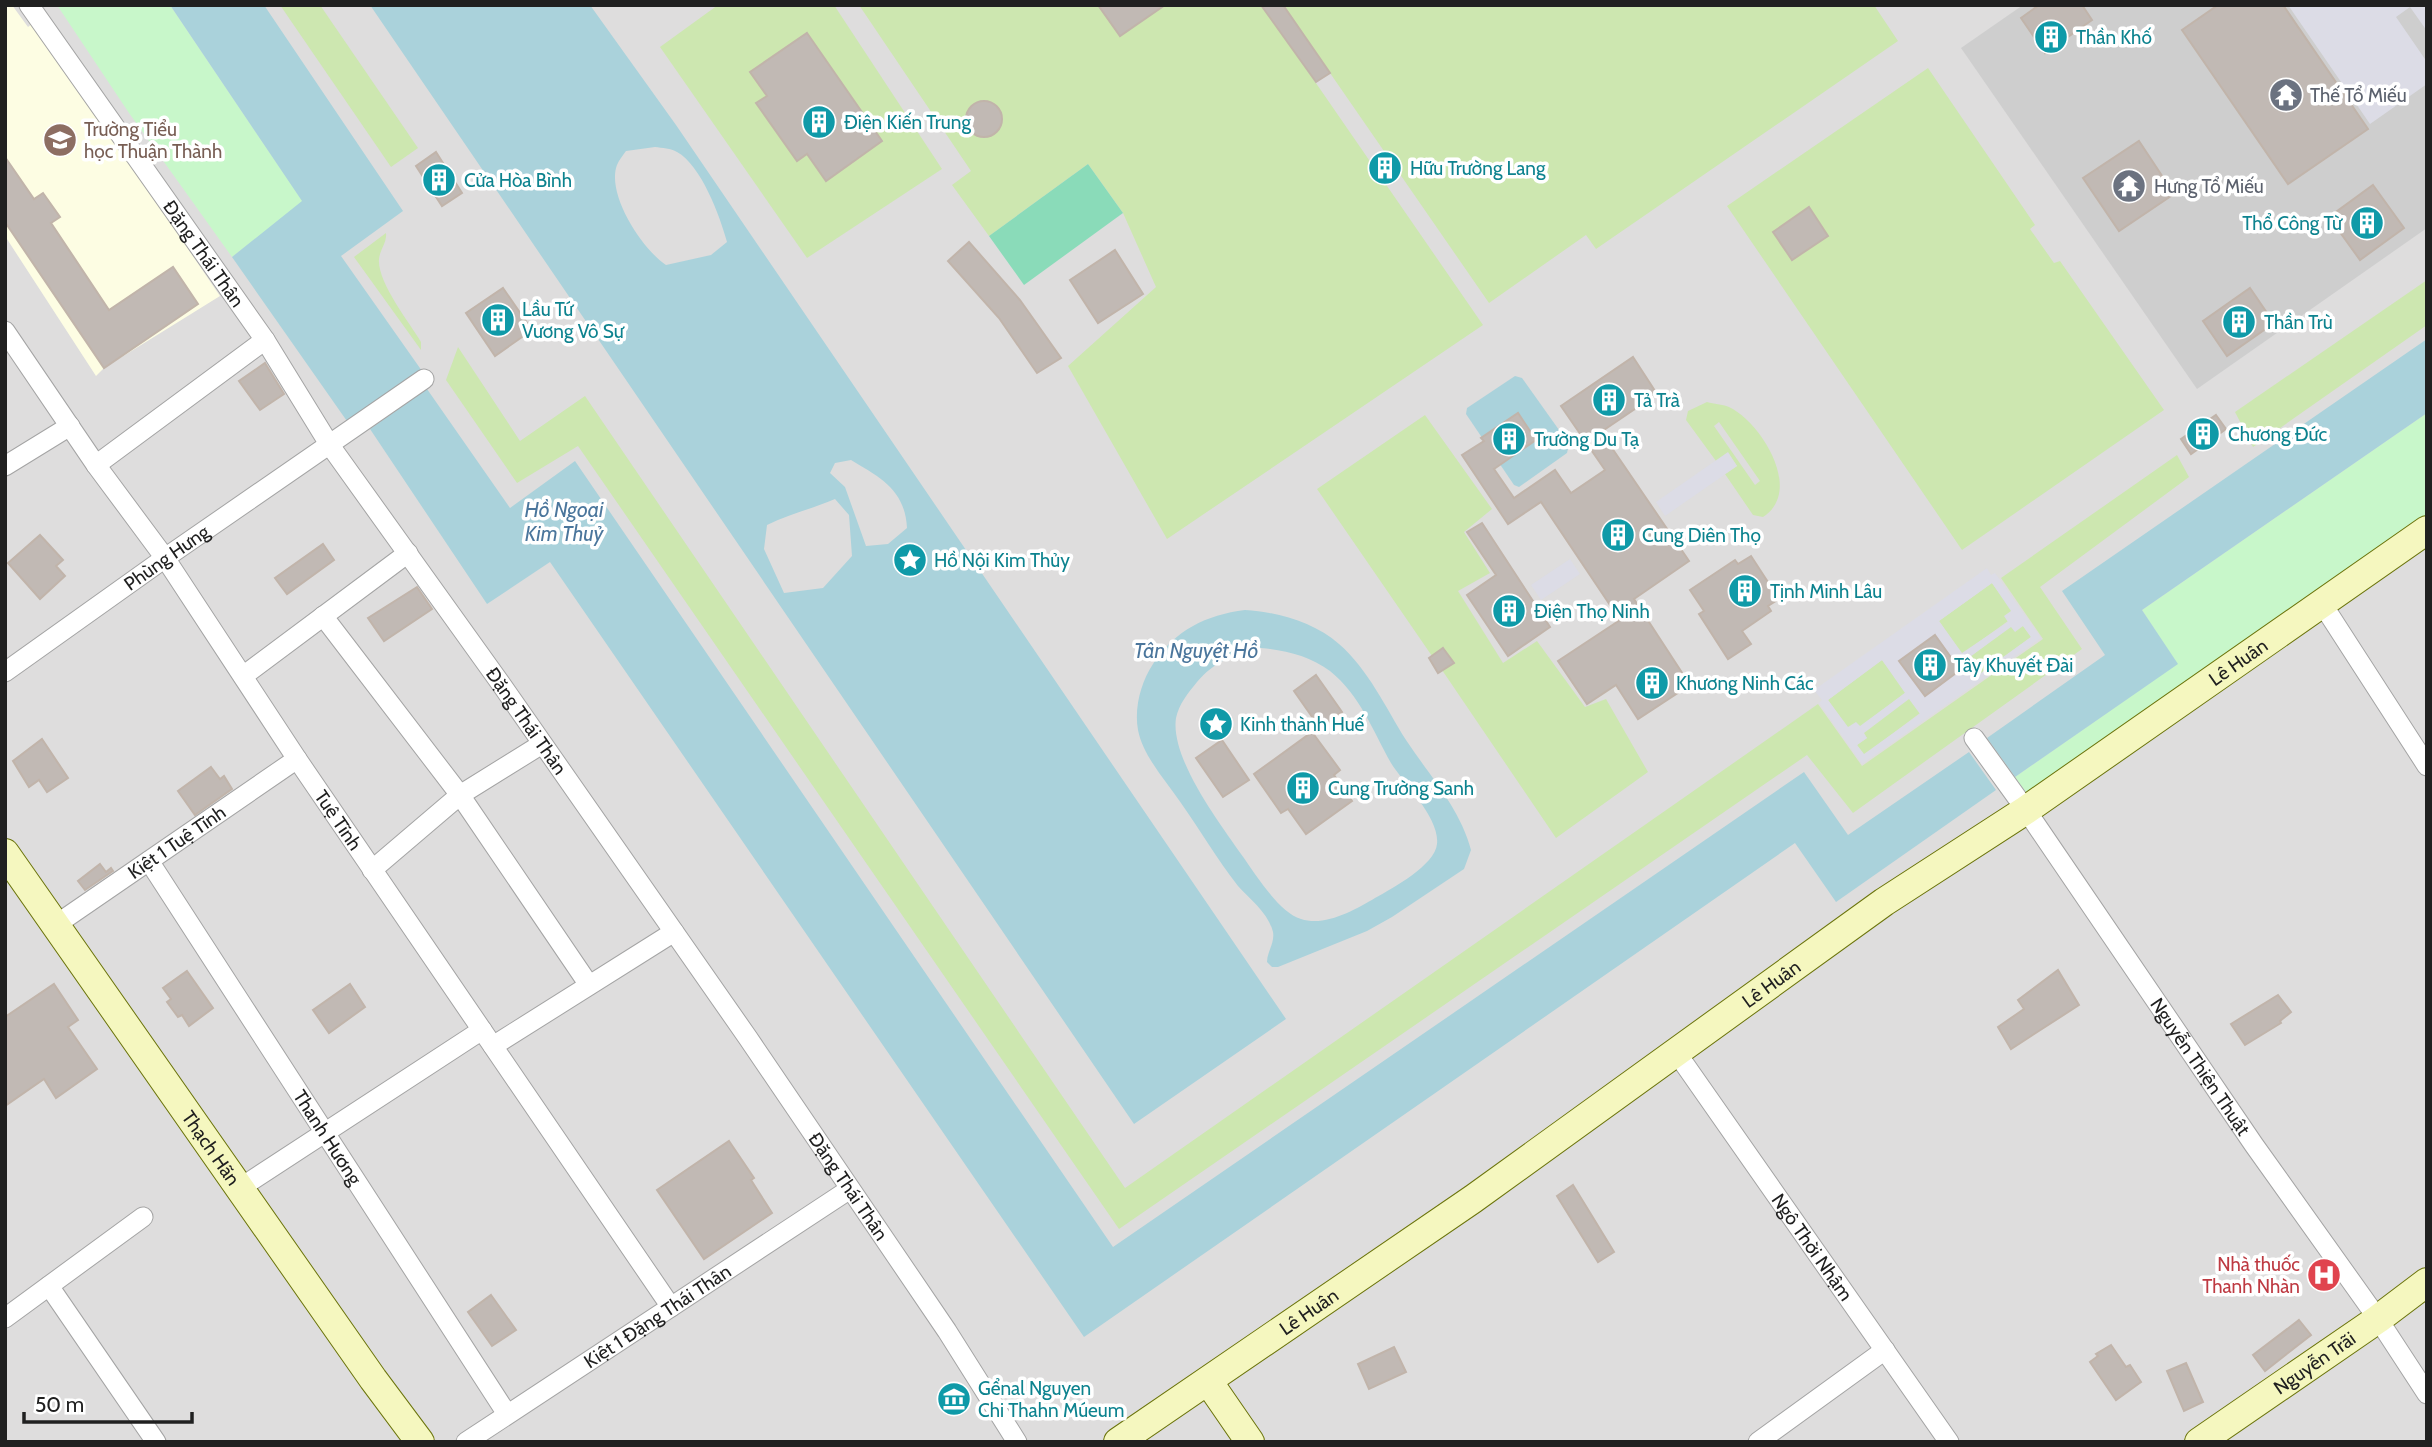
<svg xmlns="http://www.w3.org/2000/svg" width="2432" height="1447" viewBox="0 0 2432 1447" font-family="Cabin,sans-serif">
<rect width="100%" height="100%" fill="#f0ede7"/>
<rect fill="#dedddd" x="5" y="5" width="2422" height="1437"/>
<path fill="#fdfde3" d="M5,5h7l16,22 6,-5 186,274 -116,72 -8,8 -91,-140z"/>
<path fill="#cecece" d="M2023,5h404v223l-230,161 -236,-341z"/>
<g fill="#cde7b0" fill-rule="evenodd">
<path d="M280,5h40l98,143 -27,19z"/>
<path d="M718,5h116l108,164 -135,89 -147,-211z"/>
<path d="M859,5h239l22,31 45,-31h97l221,320 -316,214 -99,-173 88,-79 -33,-74 -35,-49 -99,72 -37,-51 19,-14z"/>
<path d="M1283,5h591l24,36 -302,208 -10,-14 -97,68z"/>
<path d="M1928,68l107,157 -5,4 24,34 6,-2 104,149 -202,140 -235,-344z"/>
<path d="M386,233c1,10 -6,16 -7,26 -2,23 30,63 42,83v8l-67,-93z"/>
<path d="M2427,280v45l-174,122 -18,-35z"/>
<path d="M458,347l62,94 65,-45 540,792 693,-484 44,62 181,-127 -42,-61 176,-123 12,22 -149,110 42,62 -229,164 -46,-58 -688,474 -541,-783 -61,37 -71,-103z"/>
<path d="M1707,402c7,2 15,2 22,5 32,15 75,84 34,110l-10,-2 -28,-41 12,-8 -9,-13 -12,8 -30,-41 2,-9zM1719,422l41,59 -5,4 -41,-59z"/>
<path d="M1425,415l67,94 -28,23 26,41 -32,18 45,72 34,-22 48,66 21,-8 42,73 -92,66 -114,-168 -6,-16 -4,2 -115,-167z"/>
<path d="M1992,583l20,28 -4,10 -46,33 -23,-33z"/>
<path d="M2011,626h12l8,11 -53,39 -11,-17z"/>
<path d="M1882,660l24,32 -46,35 -12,1 -20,-28z"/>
<path d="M1909,698l11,15 -56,42 -7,-10 10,-7 -4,-5z"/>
</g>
<g fill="#c8f7ca">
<path d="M57,5h113l133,197 -71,55 -103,-144z"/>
<path d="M2427,413v105l-395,283 -17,-24 162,-113 -35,-54z"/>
</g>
<path fill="#8adbb9" d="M1088,164l35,49 -99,72 -35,-49z"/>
<g fill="#dcdce6" fill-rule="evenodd">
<path d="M2288,5h139v26l-17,-24 -14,10 31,45v22l-57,40z"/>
<path d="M1728,452l9,14 -72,50 -9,-14z"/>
<path d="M1570,559l10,15 -39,26 -10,-15z"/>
<path d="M1987,568l4,7 4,-2 46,65 -179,126 -43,-61 3,-3 -8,-10zM1992,583l19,28 -7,5 4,6 -46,31 -23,-32zM2023,626l8,11 -53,38 -11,-16 44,-32 4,5zM1882,660l23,33 -45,33 -4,-4 -8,5 -20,-27zM1900,661l59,9 -34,26zM1909,699l11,15 -56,40 -7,-9 10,-7 -3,-5z"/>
</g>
<g fill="#aad2db" fill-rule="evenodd">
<path d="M170,5h94l139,206 -62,45 81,115 -73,53 -117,-167 70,-56z"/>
<path d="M370,5h220l86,120 610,894 -152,105zM655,147c7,1 16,1 22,5 24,13 43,64 50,90l-16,13 -45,10c-24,-16 -60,-71 -49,-100 2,-5 6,-10 9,-14zM851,460c30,18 54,30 56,68l-19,16 -22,2 -21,-59 -15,-14 5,-10zM835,499l14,16 3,41 -29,32 -39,5 -20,-44 3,-24c22,-11 45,-16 68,-26z"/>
<path d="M2427,339v74l-285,197 36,54 -163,113 -28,-39 118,-83 -43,-64z"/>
<path d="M1515,376l7,2 47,66 -2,9 -48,34 -5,-2 -48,-71 1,-6z"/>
<path d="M427,389l83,119 65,-47 538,786 691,-475 44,63 121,-83 27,38 -160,112 -41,-59 -711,494 -534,-775 -63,42 -117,-175z"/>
<path d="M1245,610c32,2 69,12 94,34 29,25 47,64 67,96 23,35 54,68 65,110l-7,19 -72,48 -25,14 -89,36h-6l-5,-5c0,-10 8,-19 6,-30 -4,-18 -23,-33 -35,-46 -21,-27 -38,-56 -57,-83 -15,-22 -38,-47 -43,-73 -4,-22 3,-48 15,-66 22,-34 53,-49 92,-54zM1261,648c24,2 49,8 69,23 30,24 43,60 61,92 13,21 49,55 46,81 -2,21 -44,44 -62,54 -20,12 -50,29 -74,21 -23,-7 -46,-46 -60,-65 -22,-32 -71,-96 -65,-136 3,-14 12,-25 21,-36 17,-20 38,-29 64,-34z"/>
</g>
<g fill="#c1b9b4" stroke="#c1b4aa" stroke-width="2">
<path d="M1098,5h67l-45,31z"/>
<path d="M1261,5h22l47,68 -14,9z"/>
<path d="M2039,5h43l10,15 -47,33 -24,-35z"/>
<path d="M2218,5h65l85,124 -80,55 -106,-154z"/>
<path d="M807,33l75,108 -56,40 -19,-27 -10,7 -41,-58 11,-7 -17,-24z"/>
<circle cx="984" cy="119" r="18"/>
<path d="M2139,141l35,53 -55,37 -36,-53z"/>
<path d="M436,152l26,41 -20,13 -26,-40z"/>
<path d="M5,157l29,42 9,-6 17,24 -9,6 58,87 64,-43 25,37 -94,64 -99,-146z"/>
<path d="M2373,185l31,43 -44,32 -31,-43z"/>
<path d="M1809,207l19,29 -36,24 -19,-28z"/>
<path d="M969,242l51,58 41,58 -24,15 -38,-55 -51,-57z"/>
<path d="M1115,250l28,44 -45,29 -28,-43z"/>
<path d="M503,288l29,42 -37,26 -29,-43z"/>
<path d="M2250,288l24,35 -47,33 -24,-35z"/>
<path d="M1633,357l24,37 -56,38 88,129 -55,38 56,86 -52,34 -22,-34 -29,19 -29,-43 62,-41 -79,-118 -33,22 -46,-69 22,-14 -3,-3 37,-25 18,27 -42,29 20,29 41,-28 16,23 34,-23 -44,-64z"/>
<path d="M265,363l19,31 -24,16 -21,-29z"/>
<path d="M2216,415l10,14 -35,25 -10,-15z"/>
<path d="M1482,523l68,104 -42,29 -41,-61 29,-20 -29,-43z"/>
<path d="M40,535l23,25 -7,6 9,10 -25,23 -32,-36z"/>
<path d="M323,544l11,16 -47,34 -12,-16z"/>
<path d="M1751,556l28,43 -11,7 3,5 -29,20 9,13 -23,15 -29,-45 5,-3 -14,-21 45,-30 3,4z"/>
<path d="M417,587l15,22 -48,32 -16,-23z"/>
<path d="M1935,635l25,35 -35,26 -26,-35z"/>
<path d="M1443,648l11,15 -16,10 -9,-15z"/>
<path d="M1316,675l26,37 -22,16 -26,-37z"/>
<path d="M1312,732l28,38 -6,5 18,26 -46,33 -18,-25 -7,4 -27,-39z"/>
<path d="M42,739l26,39 -21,14 -8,-12 -10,7 -16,-26z"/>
<path d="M1222,740l27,40 -26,17 -27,-39z"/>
<path d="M211,767l9,12 4,-3 8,13 -37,26 -17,-24z"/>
<path d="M100,864l6,8 5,-4 2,3 -28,19 -7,-9z"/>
<path d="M2058,970l21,35 -68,44 -13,-22 26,-18 -6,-9z"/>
<path d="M187,971l26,37 -24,18 -7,-11 -4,2 -11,-15 4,-3 -8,-11z"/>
<path d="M54,984l24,36 -10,7 29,42 -41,29 -12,-19 -39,27v-89z"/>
<path d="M350,984l15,23 -36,26 -16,-23z"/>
<path d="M2278,995l13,17 -11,9 1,2 -36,22 -14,-21z"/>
<path d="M729,1141l25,37 -3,2 21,33 -68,46 -47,-69z"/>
<path d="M1573,1185l41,67 -16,10 -41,-66z"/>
<path d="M491,1295l25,35 -24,16 -24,-34z"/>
<path d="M2299,1320l12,15 -46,36 -12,-16z"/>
<path d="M2111,1345l15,22 4,-2 11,17 -25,18 -26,-38 8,-6 -2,-2z"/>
<path d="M1394,1347l12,25 -37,17 -11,-25z"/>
<path d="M2186,1363l17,39 -19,9 -17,-40z"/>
</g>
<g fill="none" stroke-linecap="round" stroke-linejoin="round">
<g stroke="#a4a4a4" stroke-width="21">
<g id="street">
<path id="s1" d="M29,5l236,335 64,104 172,240 247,354 199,293 70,111"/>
<path id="s2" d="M5,331l91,134 69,93 132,201 374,548"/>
<path d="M96,465l169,-125"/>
<path d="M5,466l65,-40"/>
<path d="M2321,602l106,164"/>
<path d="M323,616l137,179 129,190"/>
<path id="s3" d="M5,672l160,-114 259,-179"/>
<path d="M243,676l165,-123"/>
<path id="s4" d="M1974,738l52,72 228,335 124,174 49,75"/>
<path id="s5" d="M149,861l358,553"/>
<path d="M372,870l88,-75 82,-51"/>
<path id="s6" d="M57,924l240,-165"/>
<path d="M493,1046l181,-114"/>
<path id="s7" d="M1676,1052l273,390"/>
<path d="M240,1188l242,-158"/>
<path d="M49,1286l107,156"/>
<path d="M5,1318l138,-101"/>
<path id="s8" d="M466,1442l384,-253"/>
<path d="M1758,1442l127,-92"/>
</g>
</g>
<g stroke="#6b740b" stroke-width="30">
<g id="secondary">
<path id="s9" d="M5,853l368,526 47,63"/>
<path d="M1208,1381l42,61"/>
<path id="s10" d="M1118,1442l355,-243 411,-297 142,-92 401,-280"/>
<path id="s11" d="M2199,1442l179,-123 49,-37"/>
</g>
</g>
<use href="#street" stroke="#fff" stroke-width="19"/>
<use href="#secondary" stroke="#f5f7bf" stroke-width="28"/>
</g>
<defs>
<g id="building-disc" transform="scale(1.75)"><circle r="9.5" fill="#0f9aa8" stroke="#fff"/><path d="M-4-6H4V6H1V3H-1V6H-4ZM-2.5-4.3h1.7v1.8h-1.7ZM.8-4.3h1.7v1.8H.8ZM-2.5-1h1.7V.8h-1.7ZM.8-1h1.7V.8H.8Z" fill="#fff"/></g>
<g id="temple-disc" transform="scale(1.75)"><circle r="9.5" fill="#6b7280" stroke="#fff"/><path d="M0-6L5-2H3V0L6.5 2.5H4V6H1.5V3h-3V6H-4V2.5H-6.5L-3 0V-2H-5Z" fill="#fff"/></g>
<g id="school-disc" transform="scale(1.75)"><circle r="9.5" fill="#8d6e63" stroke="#fff"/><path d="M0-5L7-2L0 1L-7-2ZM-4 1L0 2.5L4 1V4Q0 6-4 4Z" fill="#fff"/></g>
<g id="sight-disc" transform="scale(1.75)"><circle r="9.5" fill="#0f9aa8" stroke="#fff"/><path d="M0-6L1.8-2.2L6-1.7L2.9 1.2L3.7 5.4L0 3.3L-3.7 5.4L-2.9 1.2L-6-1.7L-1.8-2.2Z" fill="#fff"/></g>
<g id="hospital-disc" transform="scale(1.75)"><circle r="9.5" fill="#e0444e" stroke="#fff"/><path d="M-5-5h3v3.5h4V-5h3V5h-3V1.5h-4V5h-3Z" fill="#fff"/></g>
<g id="museum-disc" transform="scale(1.75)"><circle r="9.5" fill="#0f9aa8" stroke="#fff"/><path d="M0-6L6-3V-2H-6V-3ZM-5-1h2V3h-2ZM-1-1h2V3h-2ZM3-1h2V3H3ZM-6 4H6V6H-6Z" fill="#fff"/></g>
</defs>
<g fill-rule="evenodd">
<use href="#building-disc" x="2051" y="37"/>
<use href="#temple-disc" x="2286" y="95"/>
<use href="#building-disc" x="819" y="122"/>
<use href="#school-disc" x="60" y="140"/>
<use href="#building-disc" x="1385" y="168"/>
<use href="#building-disc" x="439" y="180"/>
<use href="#temple-disc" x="2129" y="186"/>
<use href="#building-disc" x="2367" y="223"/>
<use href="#building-disc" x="498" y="320"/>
<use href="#building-disc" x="2239" y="322"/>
<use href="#building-disc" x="1609" y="400"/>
<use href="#building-disc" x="2203" y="434"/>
<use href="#building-disc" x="1509" y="439"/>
<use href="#building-disc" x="1618" y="535"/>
<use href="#sight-disc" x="910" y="560"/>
<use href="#building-disc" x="1745" y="591"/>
<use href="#building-disc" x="1509" y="611"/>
<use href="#building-disc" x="1930" y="665"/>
<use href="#building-disc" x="1652" y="683"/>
<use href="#sight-disc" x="1216" y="724"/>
<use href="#building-disc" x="1303" y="788"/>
<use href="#hospital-disc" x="2324" y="1275"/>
<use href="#museum-disc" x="954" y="1399"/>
</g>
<g text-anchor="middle" stroke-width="7" stroke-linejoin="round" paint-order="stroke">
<g font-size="19" fill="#0d838f" stroke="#fff" text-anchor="start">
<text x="2076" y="44">Thần Khố</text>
<text x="844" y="129">Điện Kiến Trung</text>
<text x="1410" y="175">Hữu Trường Lang</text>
<text x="464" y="187">Cửa Hòa Bình</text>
<text x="2342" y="230" text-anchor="end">Thổ Công Từ</text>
<text x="522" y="316">Lầu Tứ<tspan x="522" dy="22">Vương Vô Sự</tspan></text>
<text x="2264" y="329">Thần Trù</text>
<text x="1634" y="407">Tả Trà</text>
<text x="2228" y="441">Chương Đức</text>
<text x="1534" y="446">Trường Du Tạ</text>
<text x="1642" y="542">Cung Diên Thọ</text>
<text x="934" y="567">Hồ Nội Kim Thủy</text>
<text x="1770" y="598">Tịnh Minh Lâu</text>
<text x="1534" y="618">Điện Thọ Ninh</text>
<text x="1954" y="672">Tây Khuyết Đài</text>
<text x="1676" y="690">Khương Ninh Các</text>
<text x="1240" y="731">Kinh thành Huế</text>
<text x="1328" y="795">Cung Trường Sanh</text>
<text x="978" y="1395">Gểnal Nguyen<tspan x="978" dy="22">Chi Thahn Múeum</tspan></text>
</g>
<g font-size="19" fill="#5b616d" stroke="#fff" text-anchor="start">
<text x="2310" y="102">Thế Tổ Miếu</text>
<text x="2154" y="193">Hưng Tổ Miếu</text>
</g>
<g font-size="19" fill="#785e54" stroke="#fff" text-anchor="start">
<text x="84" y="136">Trường Tiểu<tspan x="84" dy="22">học Thuận Thành</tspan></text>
</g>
<g font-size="19" fill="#202020" stroke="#fff">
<text dy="7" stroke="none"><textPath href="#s1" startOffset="304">Đặng Thái Thân</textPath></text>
<text dy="7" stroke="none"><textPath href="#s3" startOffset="198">Phùng Hưng</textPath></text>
<text dy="7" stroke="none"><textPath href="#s10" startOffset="1365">Lê Huân</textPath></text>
<text dy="7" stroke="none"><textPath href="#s1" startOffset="872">Đặng Thái Thân</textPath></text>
<text dy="7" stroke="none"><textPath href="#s2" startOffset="592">Tuệ Tĩnh</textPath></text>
<text dy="7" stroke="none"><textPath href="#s6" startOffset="145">Kiệt 1 Tuệ Tĩnh</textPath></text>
<text dy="7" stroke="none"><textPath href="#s10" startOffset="798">Lê Huân</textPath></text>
<text dy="7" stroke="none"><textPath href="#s4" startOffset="399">Nguyễn Thiện Thuật</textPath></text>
<text dy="7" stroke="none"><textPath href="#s5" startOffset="329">Thanh Hương</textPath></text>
<text dy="7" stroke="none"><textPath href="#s9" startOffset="360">Thạch Hãn</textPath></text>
<text dy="7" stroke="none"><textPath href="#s1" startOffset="1438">Đặng Thái Thân</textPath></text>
<text dy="7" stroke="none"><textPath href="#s7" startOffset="238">Ngô Thời Nhậm</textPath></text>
<text dy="7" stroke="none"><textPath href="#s10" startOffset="231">Lê Huân</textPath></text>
<text dy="7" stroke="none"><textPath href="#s8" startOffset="229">Kiệt 1 Đặng Thái Thân</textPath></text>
<text dy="7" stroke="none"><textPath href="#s11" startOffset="140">Nguyễn Trãi</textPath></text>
</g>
<g font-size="19" fill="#be3a42" stroke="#fff" text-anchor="end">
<text x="2300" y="1271">Nhà thuốc<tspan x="2300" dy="22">Thanh Nhàn</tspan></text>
</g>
<g font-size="21" font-style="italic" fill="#4b769c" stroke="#fff">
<text x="564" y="517">Hồ Ngoại<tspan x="564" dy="24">Kim Thuỷ</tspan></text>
<text x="1196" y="658">Tân Nguyệt Hồ</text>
</g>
</g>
<rect width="2432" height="1447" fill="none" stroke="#202020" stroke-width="14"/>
<path d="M24 1412v10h168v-10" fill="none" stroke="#202020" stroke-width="3.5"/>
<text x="35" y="1412" font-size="21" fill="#202020" stroke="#ffffff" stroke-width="5" paint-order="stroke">50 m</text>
</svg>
